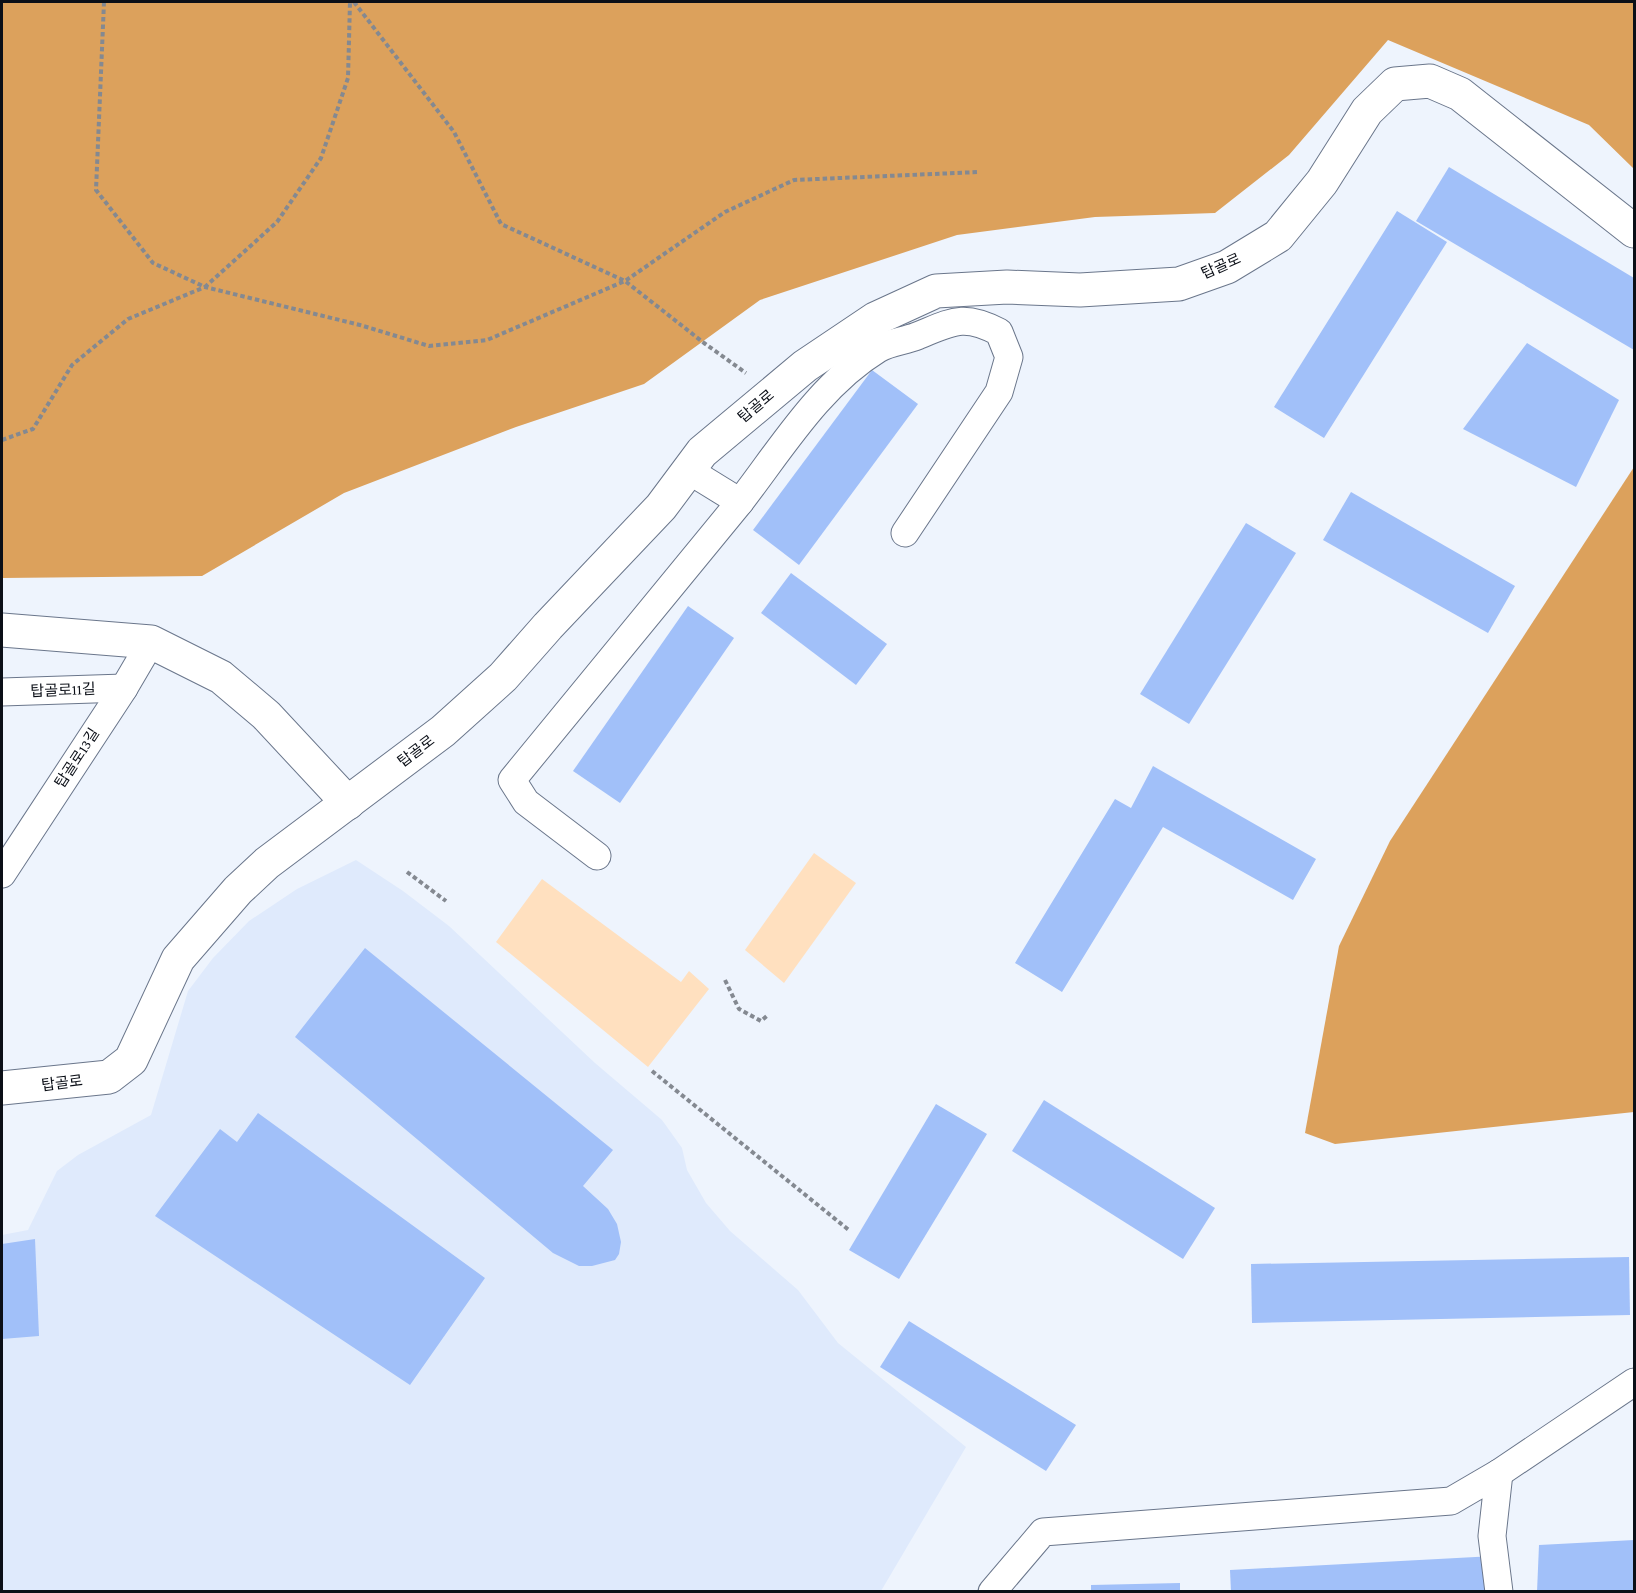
<svg xmlns="http://www.w3.org/2000/svg" width="1636" height="1593" viewBox="0 0 1636 1593" font-family="'Crimson Pro','Noto Sans KR',serif">
<rect width="100%" height="100%" fill="#eef4fd"/>
<path fill="#dfeafc" d="M356,860l47,31 46,35 146,137 67,57 20,28 5,22 19,33 24,28 68,59 40,53 128,104 -85,144 -879,1v-357l26,-5 29,-59 21,-16 73,-40 37,-124 25,-33 36,-37 48,-32z"/>
<g fill="#ffe0bf">
<path d="M814,853l42,30 -72,100 -39,-33z"/>
<path d="M542,879l139,103 8,-11 20,18 -61,78 -152,-125z"/>
</g>
<g fill="#dca15c">
<path d="M2,2h1632v167l-45,-44 -201,-85 -99,115 -74,58 -120,4 -138,18 -197,65 -116,84 -128,43 -172,66 -142,83 -200,2z"/>
<path d="M1634,467v645l-299,32 -30,-11 34,-187 51,-105z"/>
</g>
<g fill="#a1c0f9">
<path d="M1449,167l185,111v72l-218,-129z"/>
<path d="M1397,211l50,31 -123,196 -50,-31z"/>
<path d="M1527,343l92,57 -43,87 -113,-58z"/>
<path d="M872,370l46,34 -119,161 -46,-35z"/>
<path d="M1351,492l164,94 -27,47 -165,-93z"/>
<path d="M1246,523l50,30 -107,171 -49,-30z"/>
<path d="M791,573l96,71 -31,41 -95,-72z"/>
<path d="M688,606l46,32 -114,165 -47,-32z"/>
<path d="M1153,766l163,93 -23,41 -130,-73 -101,165 -47,-29 100,-164 16,9z"/>
<path d="M365,948l248,202 -30,36 25,23 9,15 4,18 -2,12 -4,6 -23,6h-13l-26,-13 -258,-216z"/>
<path d="M1044,1100l171,108 -32,51 -171,-108z"/>
<path d="M936,1104l51,30 -88,145 -50,-29z"/>
<path d="M258,1113l227,165 -75,107 -255,-169 65,-87 17,13z"/>
<path d="M35,1239l4,97 -37,3v-95z"/>
<path d="M1629,1257l1,58 -378,8 -1,-59z"/>
<path d="M909,1321l167,104 -30,46 -166,-104z"/>
<path d="M1634,1540v52h-97l2,-47z"/>
<path d="M1494,1556l2,36h-265l-1,-22z"/>
<path d="M1180,1583v9h-89v-7z"/>
</g>
<g fill="none" stroke-linecap="round" stroke-linejoin="round">
<g stroke="#6a768b" stroke-width="29">
<g id="minor">
<path d="M740,502c41,-53 79,-117 138,-153 11,-7 27,-8 39,-13 35,-14 46,-23 82,-4l10,25 -10,35 -94,141"/>
<path d="M2,692l122,-4"/>
<path d="M597,856l-71,-54 -14,-22 228,-278 -52,-32"/>
<path d="M2,874l122,-186 27,-46"/>
<path d="M1499,1473l135,-91"/>
<path d="M992,1592l51,-60 408,-31 48,-28 -7,63 7,56"/>
</g>
</g>
<g stroke="#6a768b" stroke-width="35">
<g id="tertiary">
<path d="M2,630l149,12 70,35 45,38 82,88"/>
<path d="M2,1088l107,-11 22,-17 47,-101 60,-69 29,-27 176,-132 60,-54 45,-51 113,-119 41,-55 103,-86 70,-47 61,-28 71,-4 73,3 99,-6 48,-17 51,-31 44,-54 45,-71 28,-27 35,-3 30,13 174,137"/>
</g>
</g>
<g stroke="#848991" stroke-width="4" stroke-dasharray="4.5 3" stroke-linecap="butt">
<path d="M104,2l-8,188 57,73 52,24 72,-65 44,-64 27,-80 2,-76"/>
<path d="M354,2l100,130 47,92 124,57 100,-69 69,-32 185,-8"/>
<path d="M2,440l31,-11 39,-64 56,-46 77,-32 155,38 69,21 58,-6 138,-59 79,62 42,30"/>
<path d="M407,872l39,29"/>
<path d="M725,980l14,29 22,12 7,-6"/>
<path d="M652,1071l198,160"/>
</g>
<use href="#minor" stroke="#fff" stroke-width="27"/>
<use href="#tertiary" stroke="#fff" stroke-width="33"/>
</g>
<g text-anchor="middle" stroke-width="4.5" stroke-linejoin="round" paint-order="stroke">
<g font-size="15" fill="#0b0f17" stroke="#fff">
<text transform="translate(1221 266) rotate(-24)" y="5">탑골로</text>
<text transform="translate(756 406) rotate(-40)" y="5">탑골로</text>
<text transform="translate(63 690) rotate(-2)" y="5">탑골로11길</text>
<text transform="translate(416 751) rotate(-37)" y="5">탑골로</text>
<text transform="translate(77 758) rotate(-57)" y="5">탑골로13길</text>
<text transform="translate(62 1083) rotate(-7)" y="5">탑골로</text>
</g>
</g>
<rect width="1636" height="1593" fill="none" stroke="#0b0f17" stroke-width="6"/>
</svg>
